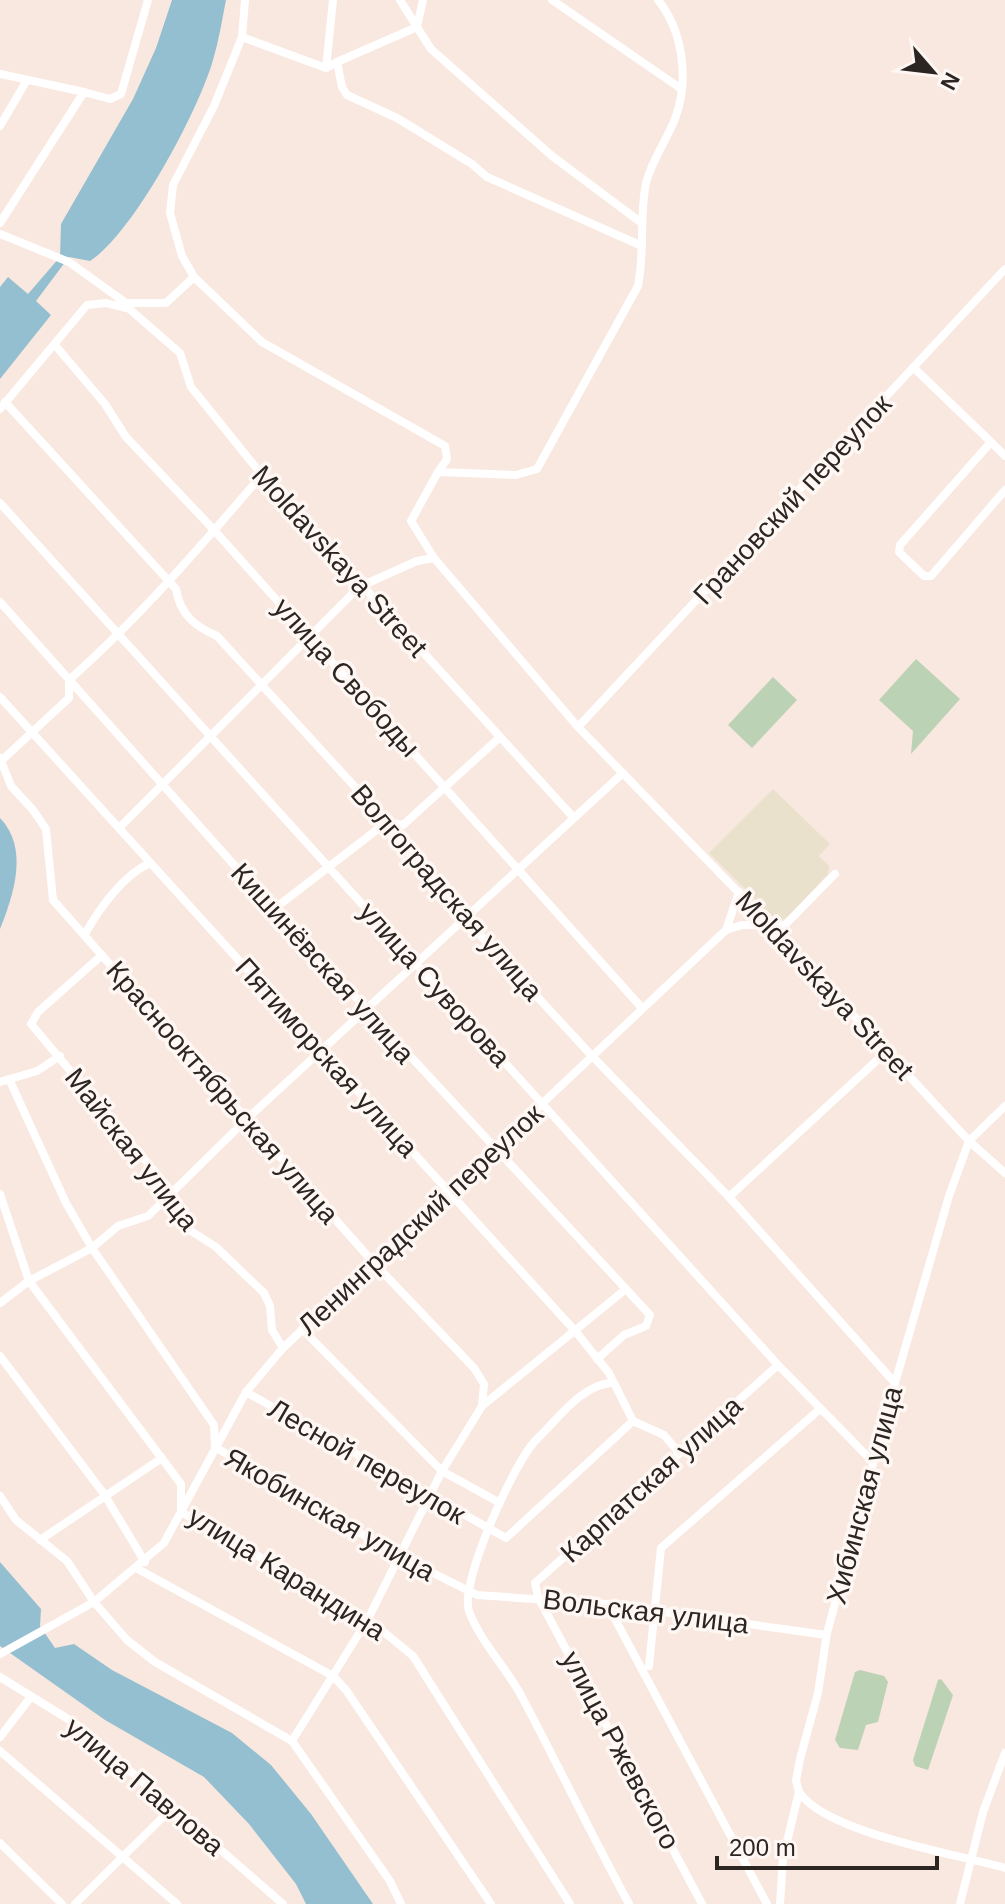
<svg xmlns="http://www.w3.org/2000/svg" width="1005" height="1904" viewBox="0 0 1005 1904" font-family="Arial,sans-serif">
<rect width="100%" height="100%" fill="#f9e8df"/>
<path fill="#eae1cc" d="M773,789l57,55 -11,12 10,10 -1,8 -40,43 -10,5 -69,-69z"/>
<g fill="#bcd2b5">
<path d="M916,659l44,40 -49,55 2,-23 -34,-31z"/>
<path d="M773,677l24,23 -45,48 -24,-23z"/>
<path d="M860,1670l24,6 4,6 -10,40 -12,3 -8,25 -18,-2 -5,-8 20,-68z"/>
<path d="M941,1679l12,16 -25,75 -13,-4 -2,-6 25,-80z"/>
</g>
<g fill="#94bfd0">
<path d="M172,0h54c-4,20 -7,40 -13,60 -14,50 -80,174 -123,201l-21,-4 -33,44 15,14 -51,64v-92l8,-10 20,17 32,-37 1,-33 72,-125 23,-51z"/>
<path d="M0,818c29,30 14,76 0,111z"/>
<path d="M0,1562l41,47 -1,17 15,22 19,-4 38,26 120,63 39,32 40,49 62,90h-67l-10,-20 -47,-60 -45,-47 -99,-57 -105,-74z"/>
</g>
<g fill="none" stroke-linecap="round" stroke-linejoin="round">
<g stroke="#fff" stroke-width="8">
<path d="M245,0l-3,37 -28,69 -41,79 -3,28 12,43 12,21 68,65 183,104 2,13 -9,13"/>
<path d="M400,0l17,27 -80,35 5,25 5,8 50,23 75,46 15,13 155,69"/>
<path d="M423,0l-6,27 14,22 121,107 87,65"/>
<path d="M552,0l128,88"/>
<path d="M242,37l84,31 11,-6"/>
<path d="M326,68l7,-68"/>
<path d="M0,74l84,18"/>
<path d="M0,126l27,-46"/>
<path d="M0,223l84,-131 26,7 11,-5 27,-94"/>
<path d="M0,234l69,28 57,41h40l28,-26"/>
<path d="M119,300l61,53 11,34 71,88 311,342"/>
<path d="M55,345l50,59 21,33 88,93 428,478"/>
<path d="M915,369l76,73"/>
<path d="M5,402l171,187c4,25 18,37 41,47l170,186 35,50 170,184 137,141 166,186"/>
<path d="M0,409l87,-104 19,-2 19,5"/>
<path d="M1005,456l-14,-14 -91,103 -1,7 25,24h7l74,-86"/>
<path d="M0,503l778,862 95,97"/>
<path d="M434,558l-23,-37 27,-49 78,3 21,-6 101,-183c7,-34 1,-68 8,-103 6,-24 22,-44 30,-67 13,-37 7,-85 -18,-116"/>
<path d="M0,602l251,282 399,431 -4,11 -22,9 -27,24"/>
<path d="M0,697l576,635 33,41 24,48 31,14 15,18"/>
<path d="M578,727l427,-458"/>
<path d="M0,758l11,28 22,24 13,19 7,71 320,362 101,106 10,16 -2,22"/>
<path d="M2,760l67,-62v-18c71,-63 131,-133 193,-205"/>
<path d="M119,828l240,-241 58,-26 17,-3 144,169 193,199 198,215 36,32"/>
<path d="M274,909l113,-87 16,3 96,-87"/>
<path d="M726,930l13,-38"/>
<path d="M85,934c14,-25 38,-59 65,-71"/>
<path d="M102,955l-64,57 -7,12 140,167 11,31 9,9 25,16 48,46 6,13 2,24 11,18"/>
<path d="M9,1079l57,124 26,45 122,177 1,22"/>
<path d="M0,1082l37,-11 23,-15"/>
<path d="M0,1194l29,87 152,203v28l187,107 45,37 157,248"/>
<path d="M729,1197l158,-146"/>
<path d="M0,1303l29,-22 63,-33 26,-22 30,-10 101,-99 374,-344"/>
<path d="M302,1329l140,142 58,32"/>
<path d="M0,1356l104,138 41,68"/>
<path d="M612,1383c-30,1 -54,36 -75,56 -22,21 -78,144 -68,172 10,29 40,60 54,88 36,68 69,137 106,205"/>
<path d="M246,1392l260,146 127,-117"/>
<path d="M215,1447l184,109 78,39 130,9 219,31"/>
<path d="M0,1496l16,24 51,41 27,41 33,38 28,22 137,79 98,140 11,23"/>
<path d="M40,1540l122,-82"/>
<path d="M136,1568l197,108 13,14 145,214"/>
<path d="M607,1604l160,300"/>
<path d="M0,1654l94,-52 70,-59 82,-151 37,-44 443,-418 16,-5h43l50,-51"/>
<path d="M649,1666l12,-118 159,-139"/>
<path d="M0,1677l76,47 207,180"/>
<path d="M0,1737l30,-39"/>
<path d="M292,1741l76,-122 74,-148 40,-65 144,-117"/>
<path d="M0,1751l177,153"/>
<path d="M799,1792c27,41 157,62 206,76"/>
<path d="M0,1843l62,61"/>
<path d="M75,1904l97,-96"/>
<path d="M702,1904l-164,-307 -3,-14 243,-218"/>
<path d="M780,1904l3,-46 16,-66 -3,-11 4,-22 18,-66 9,-60 68,-250 54,-187 20,-55 36,-35"/>
<path d="M960,1904l23,-92 22,-59"/>
</g>
</g>
<g text-anchor="middle" stroke-width="7" stroke-linejoin="round" paint-order="stroke">
<g font-size="28" fill="#2c2623" stroke="#fef7f4">
<text transform="translate(792 499) rotate(-47)" y="10">Грановский переулок</text>
<text transform="translate(340 561) rotate(48)" y="10">Moldavskaya Street</text>
<text transform="translate(347 677) rotate(48)" y="10">улица Свободы</text>
<text transform="translate(447 892) rotate(49)" y="10">Волгоградская улица</text>
<text transform="translate(323 963) rotate(48)" y="10">Кишинёвская улица</text>
<text transform="translate(435 984) rotate(48)" y="10">улица Суворова</text>
<text transform="translate(825 985) rotate(47)" y="10">Moldavskaya Street</text>
<text transform="translate(327 1057) rotate(48)" y="10">Пятиморская улица</text>
<text transform="translate(223 1092) rotate(49)" y="10">Краснооктябрьская улица</text>
<text transform="translate(132 1149) rotate(52)" y="10">Майская улица</text>
<text transform="translate(420 1219) rotate(-43)" y="10">Ленинградский переулок</text>
<text transform="translate(367 1461) rotate(30)" y="10">Лесной переулок</text>
<text transform="translate(651 1479) rotate(-42)" y="10">Карпатская улица</text>
<text transform="translate(864 1495) rotate(-75)" y="10">Хибинская улица</text>
<text transform="translate(330 1514) rotate(30)" y="10">Якобинская улица</text>
<text transform="translate(287 1573) rotate(32)" y="10">улица Карандина</text>
<text transform="translate(646 1611) rotate(7)" y="10">Вольская улица</text>
<text transform="translate(621 1750) rotate(62)" y="10">улица Ржевского</text>
<text transform="translate(145 1786) rotate(40)" y="10">улица Павлова</text>
</g>
</g>
<g transform="translate(933 72) rotate(118)" stroke="#fef7f4" stroke-width="6" paint-order="stroke">
<path d="M0-6L14 30L0 20L-14 30Z" fill="#2c2623"/>
<text y="-12" font-size="22" font-weight="bold" text-anchor="middle" fill="#2c2623">N</text>
</g>
<path d="M717 1856v12h220v-12" fill="none" stroke="#2c2623" stroke-width="4"/>
<text x="729" y="1856" font-size="24" fill="#2c2623" stroke="#fef7f4" stroke-width="6" paint-order="stroke">200 m</text>
</svg>
